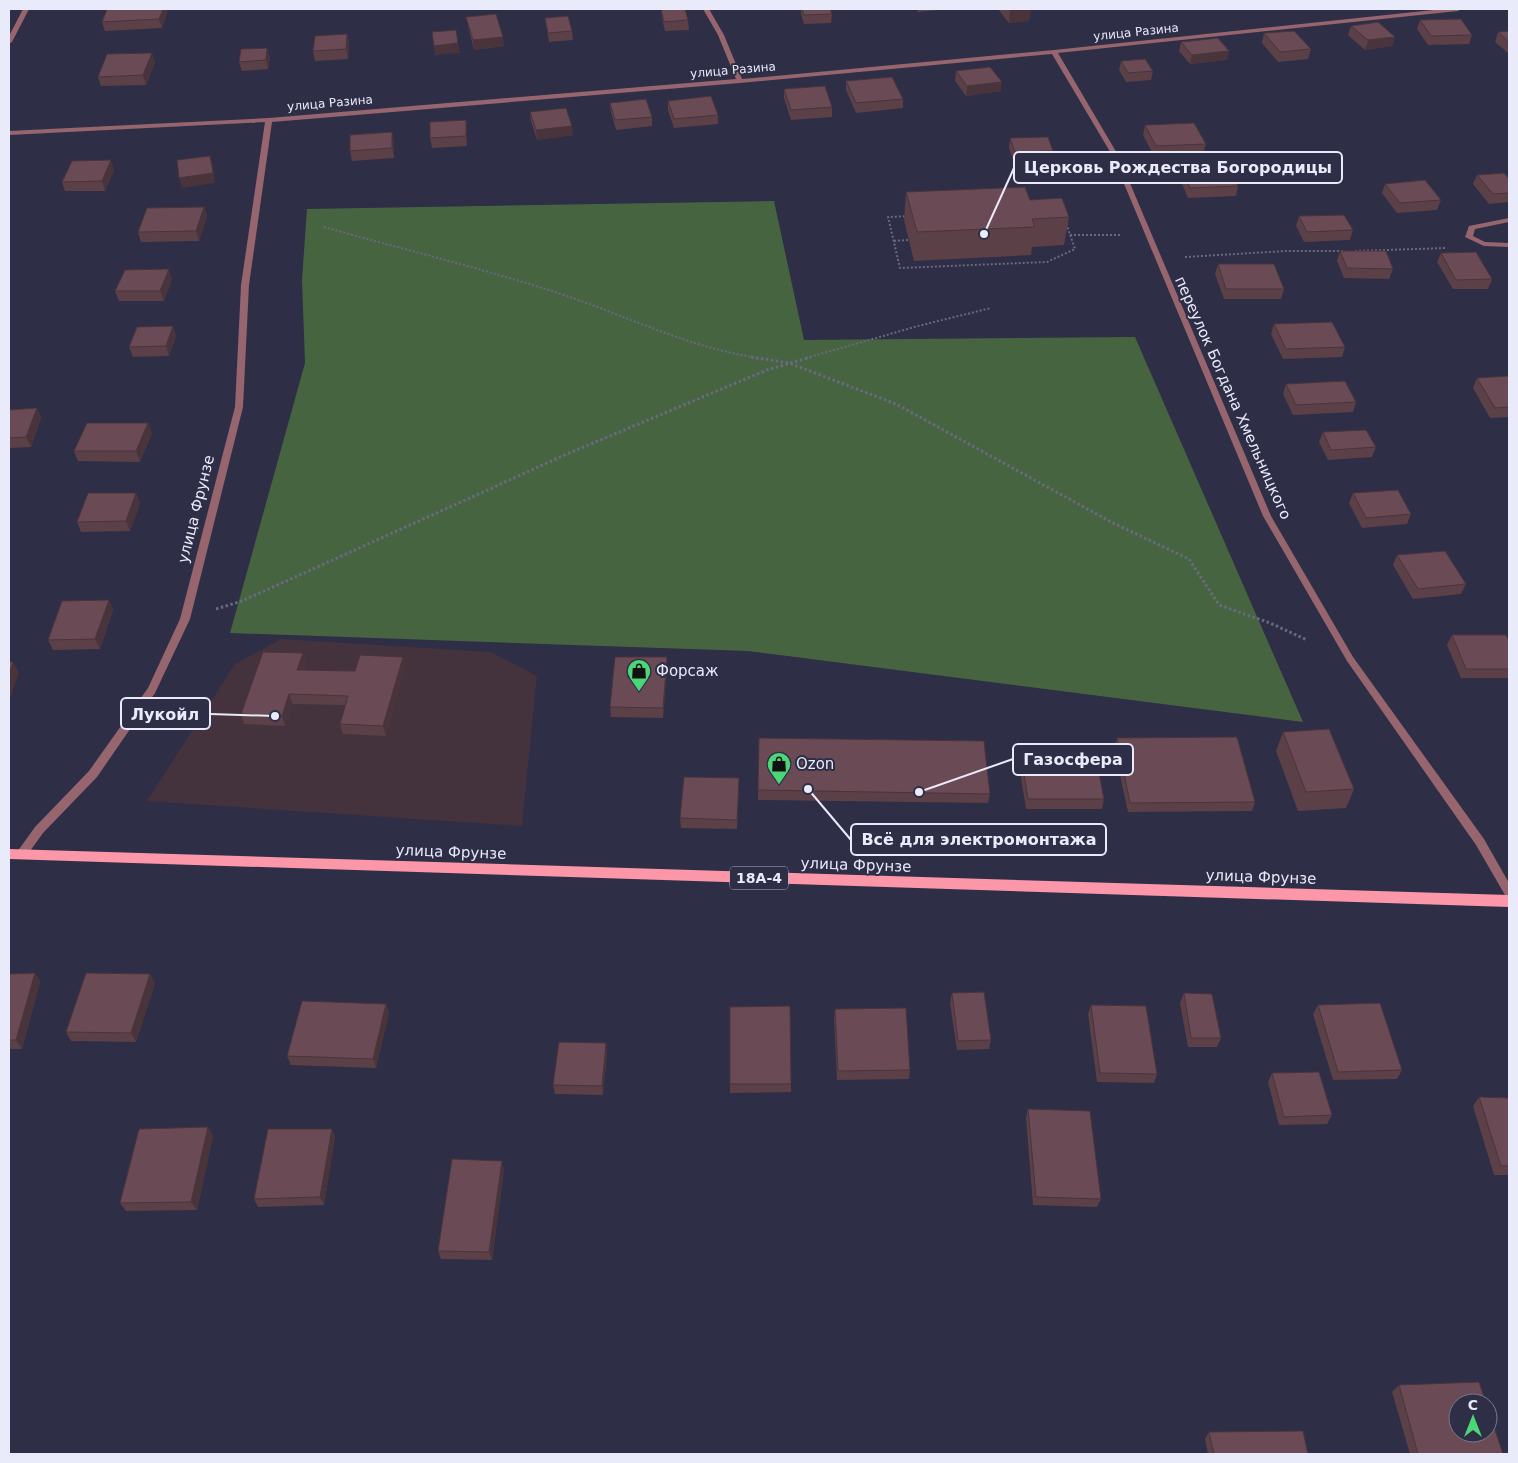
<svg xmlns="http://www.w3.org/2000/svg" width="1518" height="1463" viewBox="0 0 1518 1463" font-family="'DejaVu Sans',sans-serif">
<rect width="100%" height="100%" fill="#2e2e47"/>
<path fill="#44333d" d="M281,639l210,13 46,24 -15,150 -375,-25 88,-137z"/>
<path fill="#476441" d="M774,201l30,139 331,-3 168,385 -555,-71 -518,-18 75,-270 -3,-83 5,-71z"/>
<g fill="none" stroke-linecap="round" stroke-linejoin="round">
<g stroke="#69697f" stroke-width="2" stroke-dasharray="2 2" stroke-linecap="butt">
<path d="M1030,211l35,9 10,29 -28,13 -147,6 -12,-51z"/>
<path d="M324,227c78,22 157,41 234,66 67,22 131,55 201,65"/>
<path d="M1070,235h51"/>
<path d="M894,241l15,-1"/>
<path d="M1355,251l91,-3"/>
<path d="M1185,257l101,-6h58"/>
<path d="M806,358l112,-32 73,-18"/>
</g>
<g stroke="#69697f" stroke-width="3" stroke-dasharray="2.5 2.5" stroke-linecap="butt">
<path d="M751,357l38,6 107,41 217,119 76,36 30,46 51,18 37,17"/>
<path d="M216,609l26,-8 325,-147 200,-84 44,-13"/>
</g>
<g fill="#97656d" fill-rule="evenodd">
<path d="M703,9h6l15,26 18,44 312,-29 389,-41h18l-3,2 -400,42 60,102 153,361 82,141 131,182 25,44v13l-4,-1 -29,-50 -129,-184 -84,-145 -151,-361 -60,-101 -312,29 -468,39 -23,163 -6,122 -53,212 -35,74 -58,84 -54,56 -18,25 -4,1 -4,-1 -1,-3 1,-3 18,-25 54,-56 59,-83 32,-69 55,-212 6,-122 24,-163 -256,13v-4l260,-13 467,-39 -18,-44z"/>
<path d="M1509,218v4l-34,7 -2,7 12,6 24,1v4l-25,-1 -19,-9 4,-11z"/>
</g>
<path fill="#97656d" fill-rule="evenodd" d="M23,9h6l-17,33 -3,2v-8z"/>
<path fill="#fb97a8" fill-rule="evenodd" d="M9,849l1500,46v12l-1500,-48z"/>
</g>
<g fill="#5b4048">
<path d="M168,9l-6,19 -57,3 -3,-9z"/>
<path d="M661,9l27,11 1,10 -24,1 -3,-13z"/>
<path d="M801,9h29l2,5 -1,9 -27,1 -3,-10z"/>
<path d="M916,9h32l-30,3z"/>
<path d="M998,9h34h-1l-2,12 -20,2z"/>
<path d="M466,17l38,29 -30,4 -6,-24z"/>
<path d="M545,18l27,13 1,9 -24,2z"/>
<path d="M1420,20l52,15 -3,9 -41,1 -11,-16z"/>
<path d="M1351,26l44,11 -3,9 -27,4 -17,-15z"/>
<path d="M1509,31v23l-14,-12 3,-10z"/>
<path d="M1264,33l47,16 -3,10 -30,3 -16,-19z"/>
<path d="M347,34l2,9 -1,16 -33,2 -2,-10z"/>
<path d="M1181,42l46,18 -37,4 -11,-13z"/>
<path d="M270,57l-2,12 -26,2 -3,-9z"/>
<path d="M1121,61l32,10 -2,9 -25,2 -7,-12z"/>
<path d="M155,62l-9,23 -45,1 -3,-9z"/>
<path d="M956,71l45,20 -35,5 -11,-15z"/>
<path d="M846,81l57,18v9l-47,5 -10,-23z"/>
<path d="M784,89l48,18v10l-41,3 -7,-22z"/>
<path d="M668,101l50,14v9l-44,4 -6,-18z"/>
<path d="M610,103l42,14v9l-36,4 -5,-18z"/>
<path d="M530,112l43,23 -36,5 -6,-19z"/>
<path d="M466,120l1,9v17l-35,2 -2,-10z"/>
<path d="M1145,125l61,19 -3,9 -49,3 -11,-21z"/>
<path d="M1010,138l43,13 -2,10 -37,1 -5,-14z"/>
<path d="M394,141v17l-42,3 -2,-10z"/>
<path d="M1181,167l57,19 -2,10 -48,2 -9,-21z"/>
<path d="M114,170l-9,21h-40l-3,-9z"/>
<path d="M1477,175l32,4v23l-20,2 -16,-20z"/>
<path d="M1385,184l56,16 -4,10 -40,3 -15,-20z"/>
<path d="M906,192l124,8 39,17 -5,28 -32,2 -1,8 -117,6 -10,-41z"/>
<path d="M204,207l3,9 -8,25 -58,1 -3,-10z"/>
<path d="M1299,216l54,14 -3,10 -46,2 -8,-16z"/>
<path d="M1340,251l53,18 -4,10 -45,-1 -7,-17z"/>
<path d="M1441,253l51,26 -4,10h-35l-16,-27z"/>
<path d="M1218,264l66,25 -3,10h-57l-9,-25z"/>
<path d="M172,279l-8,22h-45l-4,-10z"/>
<path d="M1274,324l71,23 -3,10 -59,2 -12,-25z"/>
<path d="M173,326l3,10 -7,20 -36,1 -4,-10z"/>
<path d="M1509,376v41l-19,1 -17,-30 4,-10z"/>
<path d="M1286,384l70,18 -3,10 -60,3 -10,-21z"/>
<path d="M37,408l4,10 -10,29 -22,1v-38z"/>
<path d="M148,423l4,10 -12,29 -62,-1 -4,-10z"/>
<path d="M1323,432l53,15 -4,10 -44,3 -9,-18z"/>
<path d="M136,493l4,10 -10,28 -49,1 -4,-10z"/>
<path d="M1353,493l58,21 -4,10 -45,4 -13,-25z"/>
<path d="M1397,555l69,29 -5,10 -48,5 -20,-34z"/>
<path d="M109,600l4,10 -13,39 -47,1 -5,-10z"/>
<path d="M1452,635l57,6v37h-48l-14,-33z"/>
<path d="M303,653l3,10 -2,7 51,1 48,-14 2,10 -19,69 -43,-2 -3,-10 5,-19 -52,-1 -8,22 -41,-2 -3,-10z"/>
<path d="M667,667l-4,51 -52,-1 -1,-10z"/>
<path d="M1283,732l71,57 -8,19 -48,3 -22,-60z"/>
<path d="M759,738l231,56 -2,9 -230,-3z"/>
<path d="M1117,738l138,64 -3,9 -124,1 -14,-64z"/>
<path d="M1049,752l55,47 -2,10h-76l-5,-31 2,-10h25l-1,-6z"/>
<path d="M739,778l-2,51 -56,-1 -1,-10z"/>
<path d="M35,973l5,9 -18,67h-13v-75z"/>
<path d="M155,983l-19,59 -65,-1 -5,-9z"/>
<path d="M952,993l39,47 -2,9 -32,1 -7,-47z"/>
<path d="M1184,993l37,45 -4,9h-29l-8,-44z"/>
<path d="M386,1004l3,9 -13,55 -85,-3 -4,-9z"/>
<path d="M1091,1005l66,69 -3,9 -57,-1 -9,-68z"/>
<path d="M1318,1005l84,65 -5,9 -64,1 -20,-66z"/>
<path d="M730,1007l61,77v8l-61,1z"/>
<path d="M835,1009l75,61 -1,9 -72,1 -3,-62z"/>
<path d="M607,1052l-4,43 -48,-1 -2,-9z"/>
<path d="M1272,1073l60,42 -5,9 -48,1 -11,-43z"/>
<path d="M1479,1097l30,1v77h-15l-21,-69z"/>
<path d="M1028,1109l73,90 -4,8 -64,-2 -7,-87z"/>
<path d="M208,1127l5,9 -16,74 -71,1 -6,-8z"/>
<path d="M332,1129l3,8 -11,68 -66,2 -4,-8z"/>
<path d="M504,1169l-12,91 -51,-1 -3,-8z"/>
<path d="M1399,1385l104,69h-93l-18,-62z"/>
<path d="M1209,1432l99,22h-100l-3,-15z"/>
</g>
<g fill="#4a343b">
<path d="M163,9h5l-6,19 -3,-9z"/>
<path d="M1010,9h22h-1l-2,12 -20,2z"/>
<path d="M347,34l2,9 -1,16 -2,-10z"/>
<path d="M503,37l1,9 -30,4 -1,-10z"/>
<path d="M1395,37l-3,9 -27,4 3,-10z"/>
<path d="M458,43l2,10 -25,2 -1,-9z"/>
<path d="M267,48l3,9 -2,12 -2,-9z"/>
<path d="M1229,51l-2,9 -37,4 2,-9z"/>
<path d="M152,53l3,9 -9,23 -3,-10z"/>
<path d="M1002,82l-1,9 -35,5 1,-10z"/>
<path d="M466,120l1,9v17l-1,-10z"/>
<path d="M572,126l1,9 -36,5 -1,-10z"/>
<path d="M392,132l2,9v17l-2,-10z"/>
<path d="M210,156l3,10 2,17 -33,5 -3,-10z"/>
<path d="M111,160l3,10 -9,21 -3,-10z"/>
<path d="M204,207l3,9 -8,25 -3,-10z"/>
<path d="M169,269l3,10 -8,22 -4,-10z"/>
<path d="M173,326l3,10 -7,20 -3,-10z"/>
<path d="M37,408l4,10 -10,29 -5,-10z"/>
<path d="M148,423l4,10 -12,29 -4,-11z"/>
<path d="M136,493l4,10 -10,28 -4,-10z"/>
<path d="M109,600l4,10 -13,39 -5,-10z"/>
<path d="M303,653l3,10 -5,16 -4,-9z"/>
<path d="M403,657l2,10 -19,69 -3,-10z"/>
<path d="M667,657v10l-4,51v-10z"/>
<path d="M13,662l6,10 -10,29v-26z"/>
<path d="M289,694l4,10 -8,22 -3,-10z"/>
<path d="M739,778v10l-2,41v-9z"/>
<path d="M35,973l5,9 -18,67 -6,-9z"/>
<path d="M150,974l5,9 -19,59 -5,-9z"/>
<path d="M386,1004l3,9 -13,55 -3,-9z"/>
<path d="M606,1043l1,9 -4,43 -1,-9z"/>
<path d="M208,1127l5,9 -16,74 -6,-8z"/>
<path d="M332,1129l3,8 -11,68 -4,-8z"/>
<path d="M502,1161l2,8 -12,91 -3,-8z"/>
</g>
<g fill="#6a4a54" stroke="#4a343b">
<path d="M107,9h56l-4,10 -57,3z"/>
<path d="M661,9h24l3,11 -24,2z"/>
<path d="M802,9h28l2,5 -28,1z"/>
<path d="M496,14l7,23 -30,3 -7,-23z"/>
<path d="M568,16l4,15 -24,2 -3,-15z"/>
<path d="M1461,19l11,16 -41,1 -11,-16z"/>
<path d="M1378,22l17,15 -27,3 -17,-14z"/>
<path d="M456,30l2,13 -24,3 -2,-14z"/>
<path d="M1294,31l17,18 -31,3 -16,-19z"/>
<path d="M1509,31v11l-11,-10z"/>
<path d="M347,34l-1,15 -33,2 2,-15z"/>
<path d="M1218,38l11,13 -37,4 -11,-13z"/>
<path d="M267,48l-1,12 -27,2 2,-13z"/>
<path d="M152,53l-9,22 -45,2 9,-23z"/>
<path d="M1145,59l8,12 -25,2 -7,-12z"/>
<path d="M990,67l12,15 -35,4 -11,-15z"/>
<path d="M892,77l11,22 -47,4 -10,-22z"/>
<path d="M825,86l7,21 -41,3 -7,-21z"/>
<path d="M711,96l7,19 -44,4 -6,-18z"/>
<path d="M646,99l6,18 -37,3 -5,-17z"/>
<path d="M566,108l6,18 -36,4 -6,-18z"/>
<path d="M466,120v16l-36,2v-16z"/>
<path d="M1194,123l12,21 -50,2 -11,-21z"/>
<path d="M392,132v16l-42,3v-16z"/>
<path d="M1048,137l5,14 -38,1 -5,-14z"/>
<path d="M210,156l3,17 -34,5 -2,-18z"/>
<path d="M111,160l-9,21 -40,1 10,-21z"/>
<path d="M1228,165l10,21 -48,2 -9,-21z"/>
<path d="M1504,173l5,6v14l-16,1 -16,-19z"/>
<path d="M1425,180l16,20 -41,3 -15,-19z"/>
<path d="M1025,187l5,13 32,-2 7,19 -37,2 3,8 -118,5 -11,-40z"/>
<path d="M204,207l-8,24 -58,1 9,-24z"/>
<path d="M1344,215l9,15 -46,2 -8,-16z"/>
<path d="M1340,251h46l7,18 -46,-1z"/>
<path d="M1476,252l16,27 -36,1 -15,-27z"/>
<path d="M1218,264h56l10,25h-58z"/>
<path d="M169,269l-9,22h-45l10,-21z"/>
<path d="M1332,322l13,25 -59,2 -12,-25z"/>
<path d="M173,326l-7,20 -37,1 8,-20z"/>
<path d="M1509,376v31l-14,1 -18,-30z"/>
<path d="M1345,381l11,21 -60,3 -10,-21z"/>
<path d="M37,408l-11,29 -17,1v-28z"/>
<path d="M87,423h61l-12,28h-62z"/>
<path d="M1366,430l10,17 -45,3 -8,-18z"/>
<path d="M1398,490l13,24 -45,4 -13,-25z"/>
<path d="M88,493h48l-10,28 -49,1z"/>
<path d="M1445,551l21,33 -48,5 -21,-34z"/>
<path d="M109,600l-14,39 -47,1 14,-39z"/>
<path d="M1452,635h54l3,6v28h-43z"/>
<path d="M263,652l40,1 -6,17 58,1 5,-16 43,2 -20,69 -43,-2 8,-28 -59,-2 -7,22 -41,-2z"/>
<path d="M615,657h52l-4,51 -53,-1z"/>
<path d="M9,662h4l-4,13z"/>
<path d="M1329,729l25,60 -48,3 -23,-60z"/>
<path d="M1237,737l18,65 -125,1 -13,-65z"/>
<path d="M759,738l225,3 6,53 -232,-4z"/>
<path d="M1095,751l9,48h-76l-5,-31h28l-2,-16z"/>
<path d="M684,777l55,1 -2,42 -57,-2z"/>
<path d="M35,973l-19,67h-7v-66z"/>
<path d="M86,973l64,1 -19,59 -65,-1z"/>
<path d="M984,992l7,48 -33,1 -6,-48z"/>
<path d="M1184,993l28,1 9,44h-30z"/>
<path d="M302,1001l84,3 -13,55 -86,-3z"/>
<path d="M1380,1003l22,67 -64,2 -20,-67z"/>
<path d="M1091,1005l55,1 11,68 -57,-1z"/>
<path d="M790,1006l1,78h-61v-77z"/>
<path d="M906,1008l4,62 -72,1 -3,-62z"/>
<path d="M559,1042l47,1 -4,43 -49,-1z"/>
<path d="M1319,1072l13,43 -48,2 -12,-44z"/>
<path d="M1479,1097l30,1v68h-8z"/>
<path d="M1028,1109l62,2 11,88 -65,-2z"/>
<path d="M208,1127l-17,75 -71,1 19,-74z"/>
<path d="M268,1129h64l-12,68 -66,2z"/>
<path d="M452,1159l50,2 -13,91 -51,-1z"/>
<path d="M1479,1382l7,21h-28v30h30v-24l15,45h-85l-19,-69z"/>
<path d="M1303,1431l5,23h-94l-5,-22z"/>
</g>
<defs>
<g id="shop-pin" transform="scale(1.25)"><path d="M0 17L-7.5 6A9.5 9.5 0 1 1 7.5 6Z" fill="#4bd677" stroke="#2e2e47"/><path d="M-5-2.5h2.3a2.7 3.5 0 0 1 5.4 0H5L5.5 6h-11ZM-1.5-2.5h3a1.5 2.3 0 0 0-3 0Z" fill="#111"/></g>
</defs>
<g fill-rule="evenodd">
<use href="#shop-pin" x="639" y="671"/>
<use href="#shop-pin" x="779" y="764"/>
</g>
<g text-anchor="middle" stroke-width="4" stroke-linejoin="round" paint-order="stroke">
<g font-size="12" fill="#e9eafa" stroke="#2e2e47">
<text transform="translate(1136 32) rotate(-6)" y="4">улица Разина</text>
<text transform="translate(733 70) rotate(-5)" y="4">улица Разина</text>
<text transform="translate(330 103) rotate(-5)" y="4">улица Разина</text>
</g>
<rect fill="#2e2e47" stroke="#b1b2c4" stroke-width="1" x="730" y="866.5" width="58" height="23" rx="4"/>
<g font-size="14" font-weight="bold" fill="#e9eafa">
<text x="759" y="883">18А-4</text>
</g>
<g font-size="15" fill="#e9eafa" stroke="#2e2e47">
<text transform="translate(1233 398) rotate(66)" y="5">переулок Богдана Хмельницкого</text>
<text transform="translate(196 509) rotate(-76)" y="5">улица Фрунзе</text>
<text transform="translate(451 852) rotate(2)" y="5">улица Фрунзе</text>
<text transform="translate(856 865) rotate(2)" y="5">улица Фрунзе</text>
<text transform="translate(1261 877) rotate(2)" y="5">улица Фрунзе</text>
</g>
<g font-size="15" fill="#e9eafa" stroke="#2e2e47" text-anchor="start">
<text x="656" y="676">Форсаж</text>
<text x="796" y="769">Ozon</text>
</g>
</g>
<path fill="none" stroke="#e9eafa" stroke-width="2" d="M984 234L1014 168M275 716L210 714M919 792L1013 759M808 789L851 840"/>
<g fill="#e9eafa" stroke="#2e2e47" stroke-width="2">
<circle cx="984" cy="234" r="5"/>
<circle cx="275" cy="716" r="5"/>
<circle cx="919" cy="792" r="5"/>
<circle cx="808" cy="789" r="5"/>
</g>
<g fill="#2e2e47" stroke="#e9eafa" stroke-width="2">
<rect x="1014" y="152" width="328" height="31" rx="5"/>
<rect x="121" y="698" width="89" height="31" rx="5"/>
<rect x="1013" y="744" width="120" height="31" rx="5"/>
<rect x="851" y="824" width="255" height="31" rx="5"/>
</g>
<g font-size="16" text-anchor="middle" font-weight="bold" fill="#e9eafa">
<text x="1178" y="173">Церковь Рождества Богородицы</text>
<text x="165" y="720">Лукойл</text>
<text x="1073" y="765">Газосфера</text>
<text x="979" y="845">Всё для электромонтажа</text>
</g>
<rect width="1518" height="1463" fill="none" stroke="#e9eafa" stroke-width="20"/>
<g transform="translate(1473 1418)"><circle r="24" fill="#2e2e47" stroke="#79798f"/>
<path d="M0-4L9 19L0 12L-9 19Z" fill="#4bd677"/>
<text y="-8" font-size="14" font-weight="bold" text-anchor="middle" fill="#e9eafa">С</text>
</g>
</svg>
